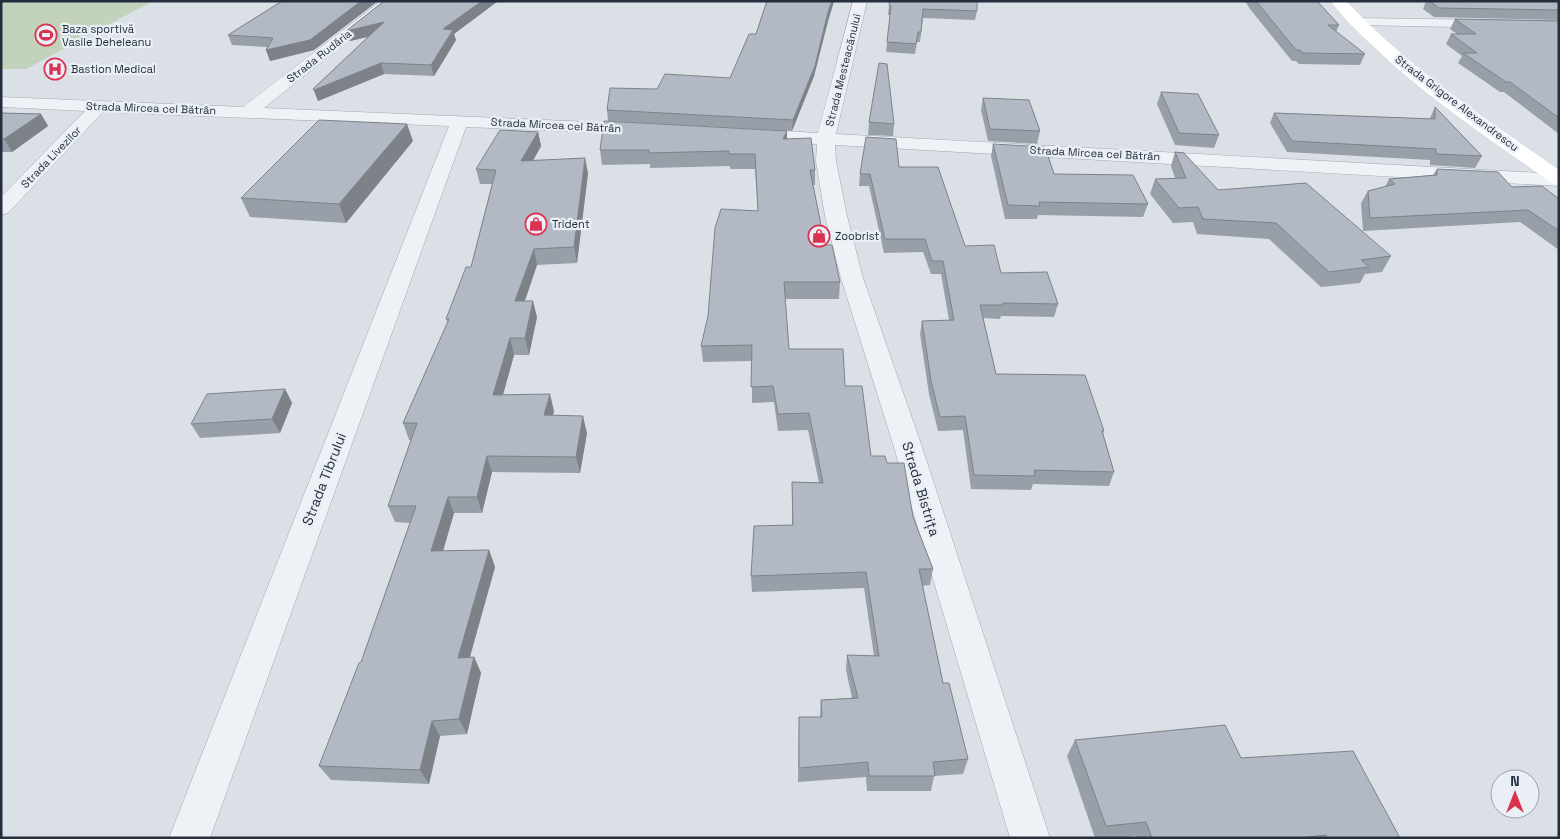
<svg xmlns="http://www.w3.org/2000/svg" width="1560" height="839" viewBox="0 0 1560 839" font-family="'Space Grotesk',sans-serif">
<rect width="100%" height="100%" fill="#dbe0e7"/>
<path fill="#c2d2bb" d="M1,1h152l-127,68h-25z"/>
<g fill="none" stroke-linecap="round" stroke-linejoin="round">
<g stroke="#a0a7b1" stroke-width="1">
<g id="street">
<path d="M381,1h16l-133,107 375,16 6,1 3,4 -3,4 -6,1 -173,-7 -256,711h-41l280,-712 -346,-14 -95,101 -7,2v-18l84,-86 -84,-4v-10l242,10z"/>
<path d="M853,1h14l-31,133 723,40v12l-724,-41 1,16 11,55 16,62 58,166 129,394h-40l-117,-394 -52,-166 -16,-62 -9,-55 1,-17 -67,-3 -7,-2 -2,-4 2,-4 7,-2 68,4z"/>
<path d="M1357,18l202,3v8l-207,-4 -2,-3 2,-3z"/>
</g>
</g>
<use href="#street" fill="#eef1f5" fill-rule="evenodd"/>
<path fill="#fff" fill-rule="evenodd" d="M1331,1h15c63,67 138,117 213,169v15l-7,-2c-61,-43 -125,-85 -179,-137 -15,-14 -30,-28 -42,-45z"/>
</g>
<g fill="#999fa9">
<path d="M282,1h96l-64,49 -44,11 -4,-11 1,-3 -35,-2 -4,-10z"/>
<path d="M384,1h114l-44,33 2,6 -22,36 -50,-2 -66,27 -5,-12 55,-52 -18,4 -4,-10z"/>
<path d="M767,1h67l-6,20 -14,55 -22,55 -184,-10 -1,-11 50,-21 73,-11 26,-44z"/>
<path d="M1245,1h72l22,24 -3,7 29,22 -5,11 -61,-1 -3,-3h-4l-42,-52z"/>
<path d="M1426,1h133v19l-125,-3 -11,-8z"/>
<path d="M889,5l88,6 -2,9 -52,-2 -3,24h-3l-2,12 -29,-2 4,-37h-2z"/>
<path d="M1455,19l104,2v113l-55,-42h-4l-42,-29 4,-7 -16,-12 5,-10h6l-7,-5z"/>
<path d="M1161,92l58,43 -5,13 -39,-3 -18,-41z"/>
<path d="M983,98l57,33 -3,13 -49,-3 -7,-31z"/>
<path d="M1435,107l47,49 -7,12 -45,-3v-5l-143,-8 -17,-29 4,-10 156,6v-1z"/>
<path d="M1,113l40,1 7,12 -36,26h-11z"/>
<path d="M869,122l25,2 -1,12 -25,-1z"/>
<path d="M787,131v8l28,31v15h-2l12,60 15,37 -1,17h-54l4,50 56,37 26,70 16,7 26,54 20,52 -3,16 -8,1 21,97 25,76 -5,15 -29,2 -3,15h-64l-1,-14 -68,5 1,-65h21l1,-17 31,-2 -6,-28 1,-15 27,1 -10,-68 -112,4 -1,-16 41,-51v-43l27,1 -11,-53 -30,1 -4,-29 -22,1v-42l-49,1 -2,-16 57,-135 -3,-42h-25v-3l-80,2v-4l-48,1 -2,-15z"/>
<path d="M538,132l3,14 -8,15 55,12 -11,90 -40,2 -12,36 12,16 -8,38h-15l-11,40 51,16 -1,4 34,18 -7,40 -88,-1 -10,41h-28l-11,38 46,-1 6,17 -25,90h4l7,16 -14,61 -27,2 -11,48 -98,-4 -12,-14 42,-104 49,-139 -15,-1 -7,-16 23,-66h-2l-6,-17 45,-100 -2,-4 25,-52 21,-83h-12l-4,-15z"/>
<path d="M413,141l-67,82 -96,-6 -9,-19z"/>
<path d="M993,144l61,30 94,30 -5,13 -105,-2 -1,4h-32l-14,-63z"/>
<path d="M1175,152l43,38 173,66 -9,16 -17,2 -5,9 -39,4 -52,-48 -72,-5 -4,-12 -20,1 -23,-29 5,-15 20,-1 -4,-12z"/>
<path d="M899,167l66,79 36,27 57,31 -4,13 -53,-1 -1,3 -17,-1 13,56 108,57 -1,3 11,38 -5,14 -76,-2 -2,6 -60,-1 -8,-59 -25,1 -9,-37 -9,-60 2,-13 27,-1 -8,-46h-10l-8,-22 -39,1 -15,-67h-10l1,-12z"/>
<path d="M1437,169l122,30v51l-39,-28 -157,9 -2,-28 7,-12 17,-4 4,-8 44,-4z"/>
<path d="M285,389l7,14 -12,30 -80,5 -9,-14z"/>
<path d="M1075,740l166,18 159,80h-264l-1,-2 -12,2h-28l-28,-82z"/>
</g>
<g fill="#7d8289">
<path d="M361,1h17l-64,49 -44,11 -4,-11z"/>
<path d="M482,1h16l-44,33 2,6 -22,36 -3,-11 12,-36z"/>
<path d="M832,1h2l-6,20 -14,55 -22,55 1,-11z"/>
<path d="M384,22l4,10 -38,9 -4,-10z"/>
<path d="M381,63l3,11 -66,27 -4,-11z"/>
<path d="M41,114l7,12 -36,26 -8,-13z"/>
<path d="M407,124l6,17 -67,82 -7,-19z"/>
<path d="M787,131v14l-4,-6z"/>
<path d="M538,132l3,14 -17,30 -3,-15z"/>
<path d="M585,158l3,15 -11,90 -3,-16z"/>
<path d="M534,249l3,16 -18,52 -4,-16z"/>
<path d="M533,301l4,16 -8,38 -4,-17z"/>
<path d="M510,338l4,17 -16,57 -5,-17z"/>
<path d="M285,389l7,14 -12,30 -8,-14z"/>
<path d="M550,394l4,17 -6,20 -4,-16z"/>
<path d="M583,416l4,17 -7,40 -4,-16z"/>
<path d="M487,456l5,16 -10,41 -5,-16z"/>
<path d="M448,497l6,16 -16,55 -7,-17z"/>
<path d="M489,550l6,17 -30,107 -7,-16z"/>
<path d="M474,657l7,16 -14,61 -8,-15z"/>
<path d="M432,721l8,15 -11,48 -9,-14z"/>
</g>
<g fill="#b2b9c4" stroke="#7d8289">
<path d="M282,1h79l-51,39 -44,10 7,-12 -45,-3z"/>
<path d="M384,1h98l-39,28 10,1 -22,35 -50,-2 -67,27 -1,-1 71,-67 -38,9z"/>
<path d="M767,1h65l-4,11 -13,54 -22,54 -186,-10 3,-22 47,1 8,-15 65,4 19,-44h7z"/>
<path d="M890,1h87v10l-54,-2 -2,23h-3l-2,12 -29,-2 4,-36 -2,-1z"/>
<path d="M1256,1h61l22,24h-11l37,29 -62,-1 -3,-3h-4z"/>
<path d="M1430,1h129v9l-120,-2z"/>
<path d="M1455,19l104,2v97l-49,-36h-4l-43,-29h14l-26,-19h25z"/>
<path d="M879,63l8,1 7,60 -25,-2z"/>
<path d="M1161,92l37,2 21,41 -40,-2z"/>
<path d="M983,98l46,2 11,31 -50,-2z"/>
<path d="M1435,107l47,49 -46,-2v-5l-144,-8 -18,-28 161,6z"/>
<path d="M1,113l40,1 -37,25h-3z"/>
<path d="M319,120l88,4 -68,80 -98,-6z"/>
<path d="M604,121l183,10 -4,8 28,-1 4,32h-5l15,75h7l8,37h-56l5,67h54l2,37h17l9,70h14l2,7h17l9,54 20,52h-14l24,114h6l19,76 -35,3 2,14h-66l-1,-14 -69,6v-51h23l-1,-17 37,-2 -11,-43 32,1 -13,-84 -115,4 3,-50 39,-1 -1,-43 31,1 -14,-70 -31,1 -5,-28 -22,1 1,-42 -51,1 7,-30 7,-88 6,-19 37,2 -3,-57h-26v-3l-80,2v-3h-49z"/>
<path d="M500,130l38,2 -17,29 64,-3 -11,89 -40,2 -19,52h18l-8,37h-15l-17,57 57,-1 -6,21 39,1 -7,41 -89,-1 -10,41h-29l-17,54 58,-1 -31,108 16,-1 -15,62 -27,2 -12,49 -101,-4 40,-103 2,-1 55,-156h-28l29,-83h-14l46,-104h-3l20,-52h5l25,-97 -20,-1z"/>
<path d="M866,137l30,2 3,28h39l27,79 29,-1 7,28 46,-1 11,32 -55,-1v2h-23l16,69 89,1 19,56h-2l12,41 -80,-2 1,6 -61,-1 -9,-59 -25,1 -9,-36 -9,-60 32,-1 -11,-59h-11l-7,-22h-40l-15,-65h-10z"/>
<path d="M993,144l52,3 9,27 79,1 15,29 -109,-2 1,4 -32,-1z"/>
<path d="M1175,152l9,1 34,37 88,-7 85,73 -30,4 8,7 -40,5 -53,-49 -73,-4 -5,-12 -19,1 -24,-29 31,-1z"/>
<path d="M1437,169l61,3 14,15 30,-1 17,13v32l-31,-21 -158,8 -2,-27 27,-7 -6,-5 48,-4z"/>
<path d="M285,389l-13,30 -81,5 16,-30z"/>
<path d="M1225,725l16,33 112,-7 47,87h-73l-1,-3 -26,3h-148l-6,-16 -40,4 -31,-86z"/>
</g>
<defs>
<g id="stadium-ring" transform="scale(1.125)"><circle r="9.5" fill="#eaeff5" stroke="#da3250" stroke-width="1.5"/><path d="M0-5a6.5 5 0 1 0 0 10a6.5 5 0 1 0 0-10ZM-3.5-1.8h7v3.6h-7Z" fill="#da3250"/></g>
<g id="hospital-ring" transform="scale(1.125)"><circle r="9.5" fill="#eaeff5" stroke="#da3250" stroke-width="1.5"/><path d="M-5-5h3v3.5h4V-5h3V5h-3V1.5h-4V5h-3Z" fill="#da3250"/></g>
<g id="shop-ring" transform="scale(1.125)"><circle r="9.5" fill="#eaeff5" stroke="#da3250" stroke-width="1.5"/><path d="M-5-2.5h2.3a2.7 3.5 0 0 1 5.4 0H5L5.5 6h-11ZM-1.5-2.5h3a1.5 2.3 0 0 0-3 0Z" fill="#da3250"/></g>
</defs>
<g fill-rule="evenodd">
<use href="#stadium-ring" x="46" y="35"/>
<use href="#hospital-ring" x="55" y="69"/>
<use href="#shop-ring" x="536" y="224"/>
<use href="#shop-ring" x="819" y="236"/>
</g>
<g text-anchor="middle" stroke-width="4.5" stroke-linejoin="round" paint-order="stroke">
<g font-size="11" fill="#242e3e" stroke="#eaeff5" text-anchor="start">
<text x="62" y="33">Baza sportivă<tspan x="62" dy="13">Vasile Deheleanu</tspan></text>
<text x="71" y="73">Bastion Medical</text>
<text x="552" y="228">Trident</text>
<text x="835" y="240">Zoobrist</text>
</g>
<g font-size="11" fill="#242e3e" stroke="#eaeff5">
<text transform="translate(319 56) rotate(-38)" y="4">Strada Rudăria</text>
<text transform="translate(843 70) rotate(-76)" y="4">Strada Mesteacănului</text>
<text transform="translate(1457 103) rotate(37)" y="4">Strada Grigore Alexandrescu</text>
<text transform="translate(151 108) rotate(2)" y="4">Strada Mircea cel Bătrân</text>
<text transform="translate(556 125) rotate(3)" y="4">Strada Mircea cel Bătrân</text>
<text transform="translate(1095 153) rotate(3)" y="4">Strada Mircea cel Bătrân</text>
<text transform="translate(51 157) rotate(-46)" y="4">Strada Livezilor</text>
</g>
<g font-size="14" fill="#242e3e" stroke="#eaeff5">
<text transform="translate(324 479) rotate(-69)" y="5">Strada Tibrului</text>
<text transform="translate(921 489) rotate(73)" y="5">Strada Bistrița</text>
</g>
</g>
<rect width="1560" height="839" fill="none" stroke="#242e3e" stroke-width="5"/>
<g transform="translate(1515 794)"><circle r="24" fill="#eaeff5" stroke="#9ba2ac"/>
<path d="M0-4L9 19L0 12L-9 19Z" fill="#da3250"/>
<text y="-8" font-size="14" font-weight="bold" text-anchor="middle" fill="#242e3e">N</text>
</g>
</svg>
